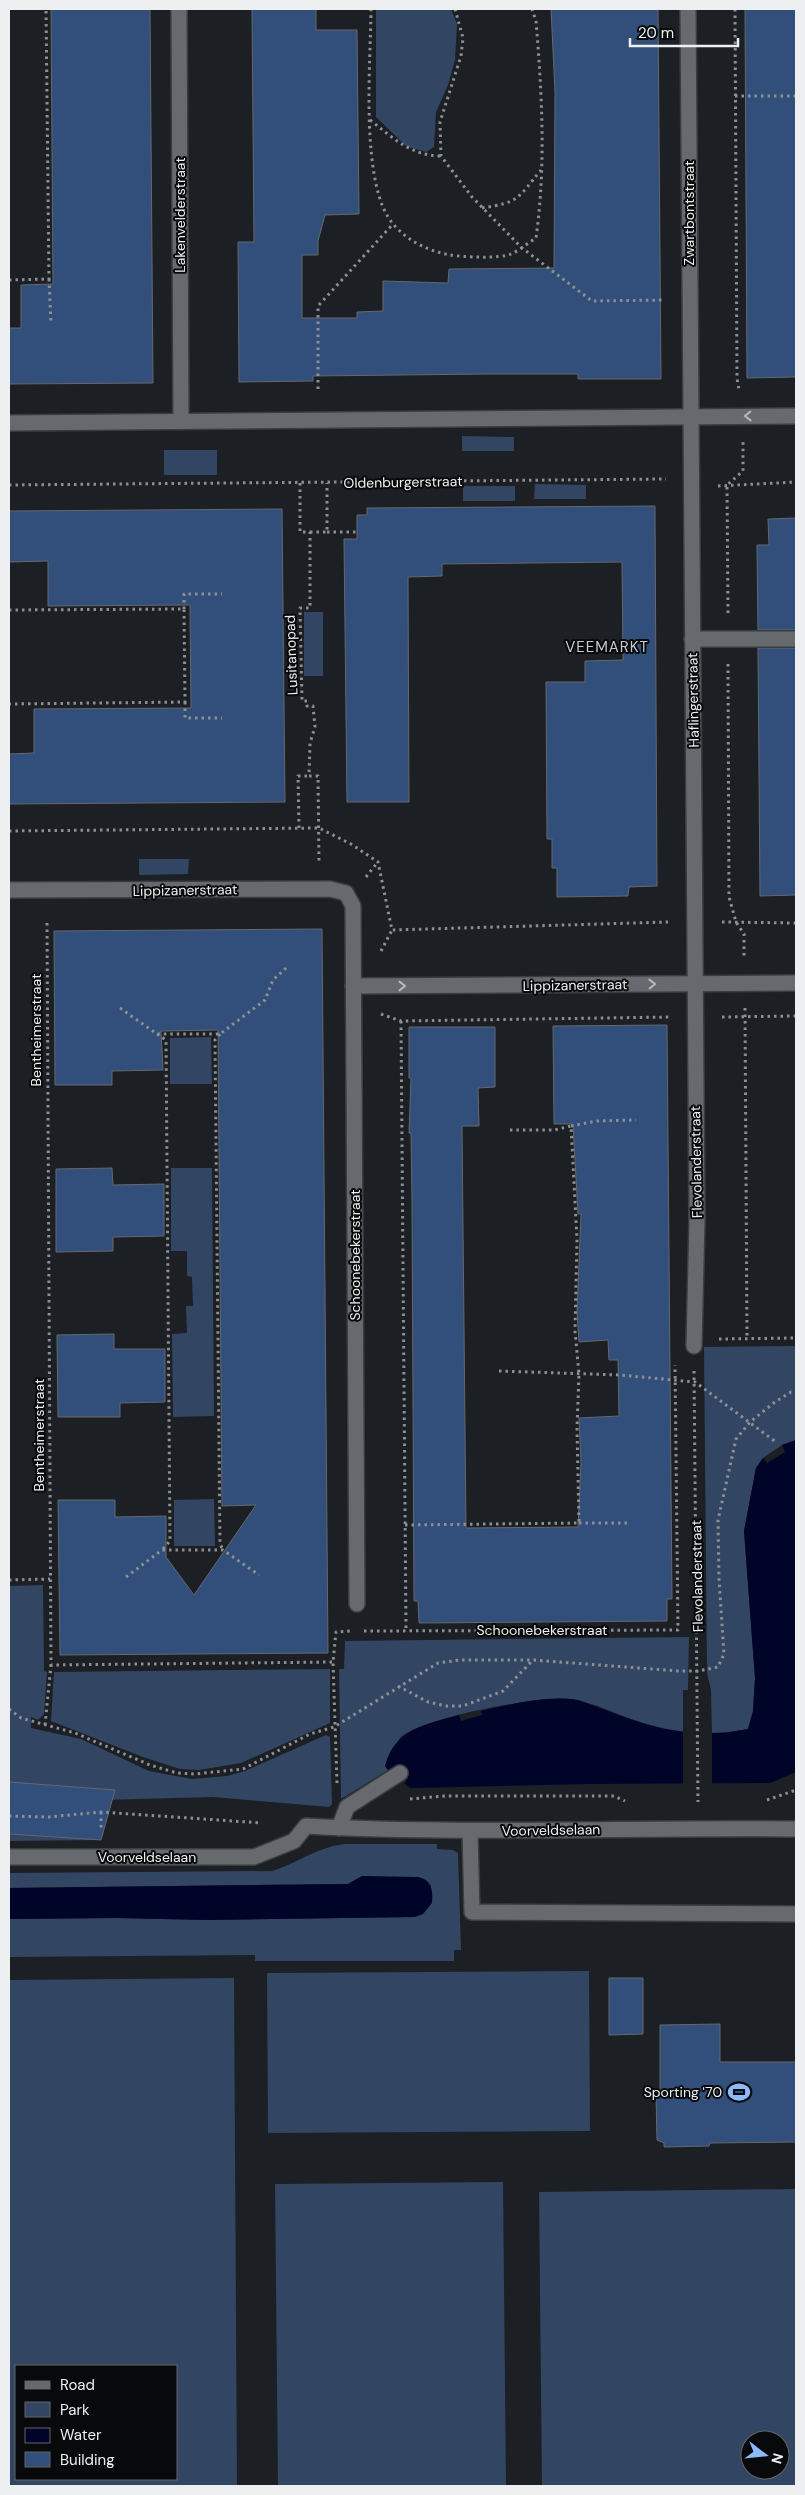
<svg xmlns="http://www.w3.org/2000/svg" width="805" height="2495" viewBox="0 0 805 2495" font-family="'DM Sans',sans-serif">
<rect width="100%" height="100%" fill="#1c1f23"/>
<g fill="#324663" fill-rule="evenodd">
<path d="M376,9h75l6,15 -2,36 -7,25 -12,27 -2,35 -8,5 -20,-6 -30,-29z"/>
<path d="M462,436l52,1v14h-52z"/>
<rect x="164" y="450" width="53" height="25"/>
<path d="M535,484l51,1v14h-52z"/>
<rect x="463" y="486" width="52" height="15"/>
<rect x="304" y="612" width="19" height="64"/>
<path d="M139,859h50l-1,15 -49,1z"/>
<path d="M211,1037l1,47h-42v-46z"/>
<path d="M171,1168h41l2,248 -41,1 -1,-83 15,-1 -1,-27h7l-1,-29 -5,-1v-25h-16z"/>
<path d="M796,1346v94l-14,5 -19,13 -7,10 -12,63 11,147 -2,33 -5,18 -27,5h-9l-1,-44 -4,-17 -3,-326z"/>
<path d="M214,1499l1,47h-41v-46z"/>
<path d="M43,1585l1,86 3,1 -3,42 -6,6 -7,-3v11l50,11 68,32 43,8 35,-3 18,-5 81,-36 4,2 2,67 -3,3 -116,-10 -110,3 -85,9 -9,-1v-222z"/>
<path d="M689,1637l-1,53h-5v42c-38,-1 -70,-24 -106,-32 -31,-7 -149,17 -175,36 -7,6 -12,21 -17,30l3,4 -47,29 -2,-130h5l1,-28z"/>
<path d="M330,1669v54l-89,40 -42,7 -19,-1 -37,-12 -92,-36 3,-49z"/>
<path d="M9,1834l92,6 -92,1z"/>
<path d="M346,1844h91v5l16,1 5,3 3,97h-7v11h-199v-6l-246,2v-38l108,-1 92,2 206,-3 16,-14v-18l-69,-9 -14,8 -339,4v-15l263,-2c26,-8 47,-25 74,-27z"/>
<path d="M589,1971l1,160 -322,2 -1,-160z"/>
<path d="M234,1978l3,508h-228v-506zM16,2366h160v113h-160z"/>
<path d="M503,2182l3,304h-228l-3,-302z"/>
<path d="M796,2189v297h-254l-3,-294zM750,2440h30v30h-30z"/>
</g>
<g fill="#000429">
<path d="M796,1440v332l-26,11 -182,1 -173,4h-5l-6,-5 2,-1 -10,-16 -8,4 -3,-4c9,-37 42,-42 74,-51l2,6 21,-6 -1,-4c32,-7 64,-16 97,-11 60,22 104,42 170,29l5,-18 2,-33 -11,-147 12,-63 7,-10 4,5 18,-11 -3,-7z"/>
<path d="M362,1876l57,1c13,4 14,13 13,26l-9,11 -8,3 -206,3 -92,-2 -108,1v-31l339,-4z"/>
</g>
<path fill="#1c1f23" d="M683,1729l29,2v55h-29z"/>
<g fill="#314f7a" stroke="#65686d">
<path d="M51,9h99l3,374 -144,1v-56h12v-43l32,-1z"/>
<path d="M252,9h64v21h41l2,184 -34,1 -7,26v14h-16v63h55v-6l26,-1v-30l65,2 1,-14 105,-1 1,-176 -4,-83h107l3,370h-83v-5h-91l-174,2v5l-74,1 -1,-140h16z"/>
<path d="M745,9h51v368l-49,1z"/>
<path d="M655,506l2,380 -28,1 -1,9 -71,1v-29h-5v-29h-5l-1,-157h39v-21l38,-1 -1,-98 -180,2v12l-34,1 1,225h-62l-3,-263h13v-24h10v-7z"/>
<path d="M282,509l3,293 -276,2v-50l25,-1v-44l157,-1 -1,-103 -142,1v-45l-39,1v-51z"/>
<path d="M796,518v112h-38l-1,-85h12l-1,-26z"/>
<path d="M758,648h38v247l-36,1z"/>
<path d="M322,929l6,724 -268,2 -2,-155h57v17l51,-1v41l28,38 62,-90 -34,1 -4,-476 -57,1 2,39 -51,1v14h-57l-1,-154z"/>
<path d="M667,1025l5,574h-5v22l-248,2 -1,-22h-4l-2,-401 -1,-67h-2l2,-55h-2v-51h86v60l-17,1 1,38h-17l4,402 112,-1 3,-64 -2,-45 40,-2 -1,-56h-9l-1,-20 -29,2 -2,-30 4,-98h-3l-5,-90h-19l-1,-98z"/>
<path d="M112,1168l1,17 51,-1v52l-51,1v14l-57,1v-83z"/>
<path d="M114,1334v15h51v53l-45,1v14h-62l-1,-82z"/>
<path d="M9,1782l106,8 -14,50 -92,-6z"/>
<path d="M609,1978h34v56l-34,1z"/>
<path d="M720,2024v38h76v80l-86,1 -1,3 -45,1v-4l-7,-3 -1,-46h4v-69z"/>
</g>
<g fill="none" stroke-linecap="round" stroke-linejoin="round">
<g stroke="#3a3c3e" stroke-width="18">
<g id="lane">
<path d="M339,1828l8,-21 53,-34"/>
<path d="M470,1832l2,80 324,2"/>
</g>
</g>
<g stroke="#3a3c3e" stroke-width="18">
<g id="street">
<path d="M179,9l2,412"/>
<path d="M688,9l9,1210 -3,127"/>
<path d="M9,423l787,-7"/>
<path d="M692,639h104"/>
<path d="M9,890l321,-1 16,4 7,13 4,698"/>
<path d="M353,986l443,-3"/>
<path d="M9,1857h245l40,-16 12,-15c163,9 327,1 490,3"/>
</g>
</g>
<g stroke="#8d9093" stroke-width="3" stroke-dasharray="2.5 4" stroke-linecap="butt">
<path d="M371,9c0,51 -12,178 23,216 15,17 35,26 56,30 12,2 50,4 61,-1 9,-4 17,-11 25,-16 10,-72 6,-145 0,-217l-4,-12"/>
<path d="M455,9l8,29 -2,18 -21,66 1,34 31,41 50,51 70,53 72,-1"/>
<path d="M735,9l2,369 2,12"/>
<path d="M735,96h61"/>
<path d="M370,120c22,17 41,36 71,36"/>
<path d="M482,208c38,-6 35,-9 59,-38"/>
<path d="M49,279l2,45"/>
<path d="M9,280l40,-1 -3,-270"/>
<path d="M318,389v-83l75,-82"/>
<path d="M300,483v49h10v76h-10l2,93h5v5h6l2,21 -5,16 -1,33h9l1,87"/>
<path d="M9,485l657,-6"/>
<path d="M718,486l78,-4"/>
<path d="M310,532h17v-49"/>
<path d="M327,532h30"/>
<path d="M184,609v-15h38"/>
<path d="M9,610l175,-1 1,93 -176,2"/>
<path d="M728,613l-1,-128 16,-14v-30"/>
<path d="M728,664l1,233 7,25 8,12v23"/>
<path d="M185,702v16h37"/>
<path d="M299,828l-1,-52h11"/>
<path d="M9,831l310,-3 32,16 27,18 14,68 276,-8"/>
<path d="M366,877l11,-14"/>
<path d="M722,922l74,1"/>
<path d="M47,923l4,742 282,-3"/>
<path d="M381,951l11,-21"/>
<path d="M120,1008l37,26h63l45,-34 8,-20 13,-12"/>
<path d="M745,1008l2,331"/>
<path d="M381,1014l20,7 270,-4"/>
<path d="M722,1017l74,-1"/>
<path d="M401,1021l5,609"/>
<path d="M157,1034l9,6 4,501 -8,9"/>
<path d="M220,1034l-5,6 5,504 3,6"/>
<path d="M571,1126l26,-5 39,-1"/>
<path d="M719,1339l77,-1"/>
<path d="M499,1371l121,4 75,7 81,60"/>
<path d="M694,1371l4,431"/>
<path d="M579,1523h52"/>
<path d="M405,1525l174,-2 -2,-95 2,-54 -4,-43 2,-92 -6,-113 -17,4h-44"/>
<path d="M126,1577l36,-27h61l36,25"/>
<path d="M9,1580l41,-1"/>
<path d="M364,1631l314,-1 -3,-265"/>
<path d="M398,1686l30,16 18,4h17l40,-15 30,-31"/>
<path d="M9,1709l12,9 54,15 75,32 27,8 18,1 48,-5 67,-35 24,-7 104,-64 22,-3h74l144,11h20l20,-4 6,-13 -5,-75 -1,-59 18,-81 14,-17 25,-20 16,-10h5"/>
<path d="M45,1725l6,-60"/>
<path d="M337,1783l-4,-121 3,-30 15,-1"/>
<path d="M410,1799l34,-3h170l11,5"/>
<path d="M767,1800l29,-10"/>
<path d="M101,1812v19"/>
<path d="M9,1816l40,1 52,-5 161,11"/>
</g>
<use href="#lane" stroke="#666a6e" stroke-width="15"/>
<use href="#street" stroke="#666a6e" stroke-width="15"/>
</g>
<defs><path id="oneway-chevron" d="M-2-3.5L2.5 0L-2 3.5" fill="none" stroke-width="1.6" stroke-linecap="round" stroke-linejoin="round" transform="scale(1.25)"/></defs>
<g stroke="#b7babd">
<use href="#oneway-chevron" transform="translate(748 416) rotate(179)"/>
<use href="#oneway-chevron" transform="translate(652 984) rotate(-1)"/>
<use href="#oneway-chevron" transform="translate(402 986)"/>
</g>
<defs>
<g id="stadium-bare" transform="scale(1.725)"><path d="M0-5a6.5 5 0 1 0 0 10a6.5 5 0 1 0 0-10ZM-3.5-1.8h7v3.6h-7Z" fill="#8cb9fc" stroke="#08090a" stroke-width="2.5" paint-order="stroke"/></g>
</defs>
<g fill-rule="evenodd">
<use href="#stadium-bare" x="739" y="2092"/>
</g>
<g text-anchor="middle" stroke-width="4" stroke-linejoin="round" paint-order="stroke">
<g font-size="14" fill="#edeff1" stroke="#08090a">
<text transform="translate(689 213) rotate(-90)" y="5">Zwartbontstraat</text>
<text transform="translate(180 215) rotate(-90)" y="5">Lakenvelderstraat</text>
<text transform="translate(403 482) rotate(-1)" y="5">Oldenburgerstraat</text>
<text transform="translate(291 655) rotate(-92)" y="5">Lusitanopad</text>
<text transform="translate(693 700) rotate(-91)" y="5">Haflingerstraat</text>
<text transform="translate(185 890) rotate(-1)" y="5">Lippizanerstraat</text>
<text transform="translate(575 985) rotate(-1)" y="5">Lippizanerstraat</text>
<text transform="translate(36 1030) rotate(-90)" y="5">Bentheimerstraat</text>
<text transform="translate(696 1162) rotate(-91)" y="5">Flevolanderstraat</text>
<text transform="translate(355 1255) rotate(-90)" y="5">Schoonebekerstraat</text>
<text transform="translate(39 1435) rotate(-90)" y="5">Bentheimerstraat</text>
<text transform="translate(697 1576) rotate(-91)" y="5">Flevolanderstraat</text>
<text x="542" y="1635">Schoonebekerstraat</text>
<text transform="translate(551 1830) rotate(-1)" y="5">Voorveldselaan</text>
<text x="147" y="1862">Voorveldselaan</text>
</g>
<g font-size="14" fill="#edeff1" stroke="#08090a" text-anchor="end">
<text x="722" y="2097">Sporting '70</text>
</g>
<g font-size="15" letter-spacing="1" fill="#c6cacf" stroke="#08090a">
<text x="607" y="652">VEEMARKT</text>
</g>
</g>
<rect width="805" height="2495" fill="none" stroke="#edeff1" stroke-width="20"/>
<rect x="15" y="2365" width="162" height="115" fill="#08090a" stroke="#646566"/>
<rect x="25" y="2381" width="25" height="8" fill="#666a6e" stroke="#646566"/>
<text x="60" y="2390" font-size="15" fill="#edeff1">Road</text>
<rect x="25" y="2402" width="25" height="15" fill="#324663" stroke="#646566"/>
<text x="60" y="2415" font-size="15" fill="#edeff1">Park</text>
<rect x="25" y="2428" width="25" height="15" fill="#000429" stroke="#646566"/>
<text x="60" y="2440" font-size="15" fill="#edeff1">Water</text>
<rect x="25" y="2452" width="25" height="15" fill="#314f7a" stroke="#646566"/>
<text x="60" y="2465" font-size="15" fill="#edeff1">Building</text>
<g transform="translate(765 2455) rotate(106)"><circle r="24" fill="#08090a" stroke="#646566"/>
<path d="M0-4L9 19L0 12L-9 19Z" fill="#8cb9fc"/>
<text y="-8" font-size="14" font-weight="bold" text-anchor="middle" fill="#edeff1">N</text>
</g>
<path d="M630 38v8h108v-8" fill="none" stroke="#edeff1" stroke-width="2.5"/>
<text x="638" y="38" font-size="15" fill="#edeff1" stroke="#08090a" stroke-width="4" paint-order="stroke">20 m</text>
</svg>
